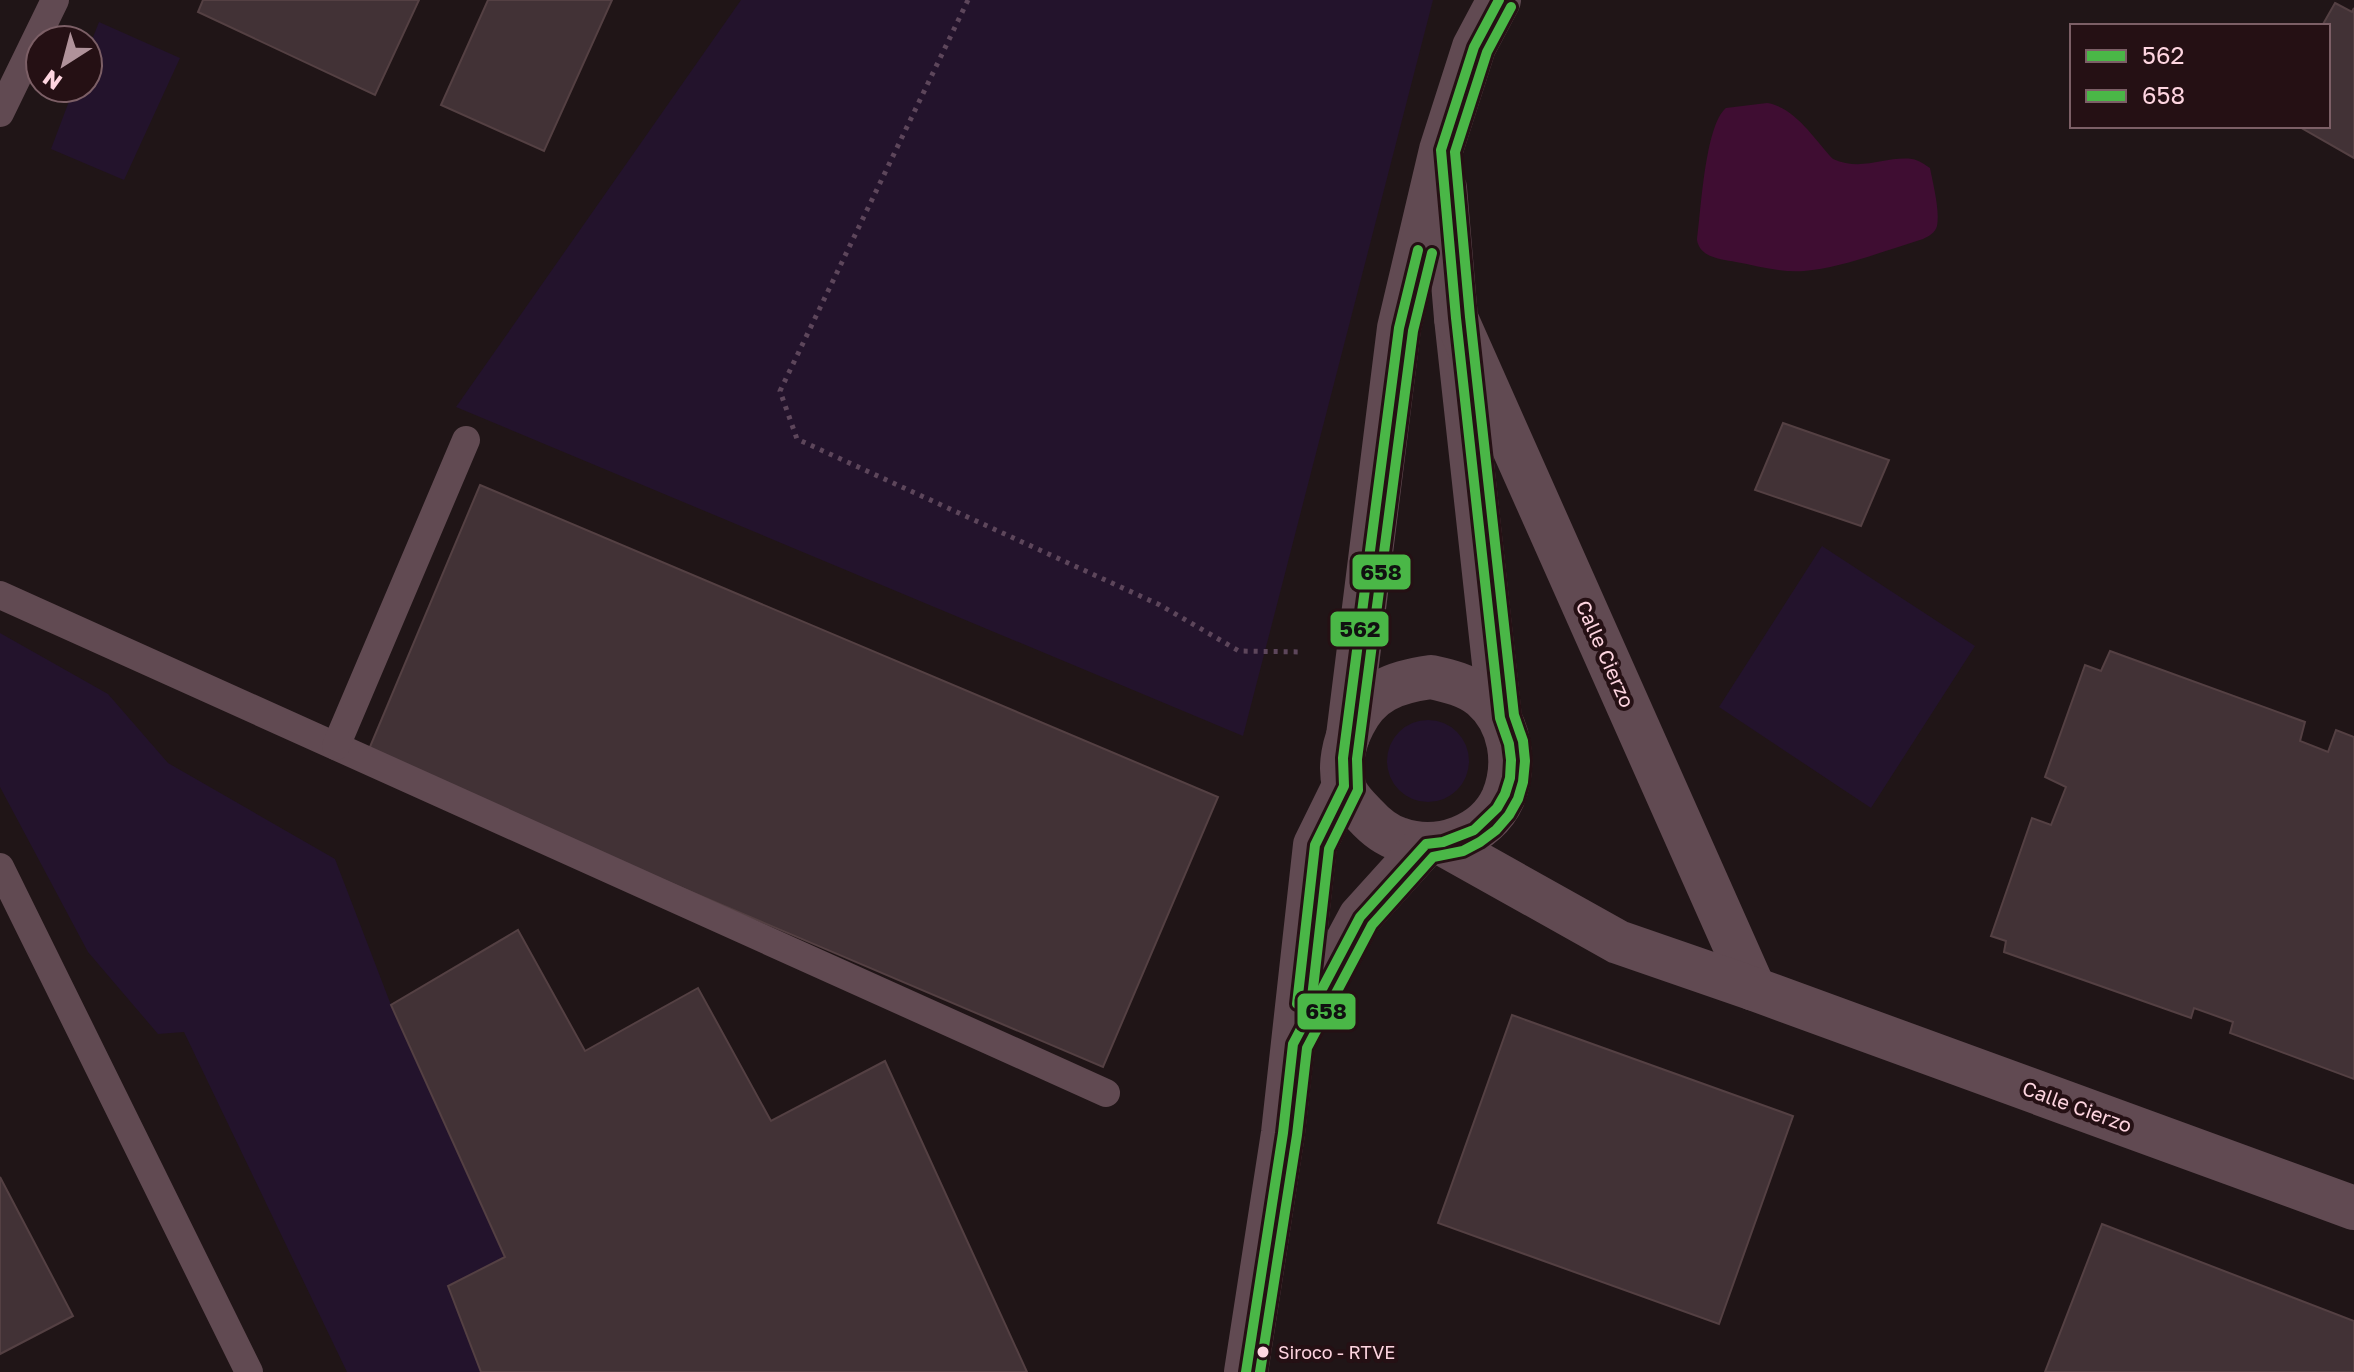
<svg xmlns="http://www.w3.org/2000/svg" width="2354" height="1372" viewBox="0 0 2354 1372" font-family="'Golos Text',sans-serif">
<rect width="100%" height="100%" fill="#201517"/>
<g fill="#23132c">
<path d="M741,0h692l-190,736 -787,-329z"/>
<path d="M99,22l81,36 -56,122 -73,-31 23,-61h14v-38z"/>
<path d="M1822,546l153,100 -104,162 -152,-101z"/>
<path d="M0,633l108,61 60,69 167,96 56,146 114,252 -57,29 33,86h-134l-163,-340 -26,2 -70,-82 -88,-165z"/>
<circle cx="1428" cy="761" r="41"/>
</g>
<path fill="#3f0d32" d="M1767,103c28,4 48,37 66,56 29,13 52,-3 79,0 7,1 13,6 18,9 3,16 10,42 7,58 -2,7 -8,10 -14,13 -36,11 -82,29 -119,32 -22,2 -46,-5 -68,-9 -15,-3 -36,-4 -39,-22 4,-29 8,-115 29,-132z"/>
<g fill="#423236" stroke="#544043" stroke-width="2">
<path d="M203,0h216l-44,95 -177,-83z"/>
<path d="M488,0h124l-68,151 -103,-46z"/>
<path d="M2335,3l17,9 2,-4v150l-56,-32h30v-100h-6z"/>
<path d="M1783,423l106,37 -28,66 -106,-36z"/>
<path d="M480,485l738,312 -115,270 -736,-313z"/>
<path d="M2110,651l195,71 -5,19 28,11 8,-22 18,7v342l-124,-46 3,-11 -39,-14 -3,10 -187,-66 2,-11 -15,-5 41,-118 19,7 15,-38 -21,-10 40,-112 16,6z"/>
<path d="M518,930l67,121 113,-63 73,133 114,-60 142,311h-546l-33,-86 57,-29 -114,-252z"/>
<path d="M1512,1015l281,101 -74,208 -281,-101z"/>
<path d="M0,1177l73,139 -73,38z"/>
<path d="M2102,1224l252,97v51h-309z"/>
</g>
<g fill="none" stroke-linecap="round" stroke-linejoin="round">
<path stroke="#5d465b" stroke-width="5" stroke-dasharray="4 6" stroke-linecap="butt" d="M968,0l-188,391 17,48 363,166 79,46 64,1"/>
<g stroke="#614a52" stroke-width="28">
<path d="M0,113l55,-113"/>
<path d="M0,595l1106,498"/>
<path d="M336,746l130,-306"/>
<path d="M0,867l249,505"/>
</g>
<g stroke="#614a52" stroke-width="44">
<path d="M1445,188l11,130 44,400"/>
<path d="M1456,318l298,671"/>
<path d="M1431,677c18,4 36,8 51,20 29,25 35,67 21,101 -17,38 -65,55 -104,41 -13,-4 -25,-14 -34,-24 -8,-8 -19,-19 -21,-30 -5,-19 0,-43 9,-60 16,-34 42,-43 78,-48z"/>
<path d="M1348,736l51,-408 42,-178 33,-103 25,-47"/>
<path d="M1443,844l175,98 136,47 600,219"/>
<path d="M1304,1022l56,-105 66,-73"/>
<path d="M1246,1372l37,-239 32,-288 29,-59"/>
</g>
<g stroke="#251014" stroke-width="16">
<g id="bus-1">
<path d="M1297,1004l18,-159 29,-59 -1,-28 56,-430 19,-78"/>
<path d="M1246,1372l37,-239 10,-89 67,-127 66,-73 17,-2 31,-12 23,-22 8,-14 5,-16 1,-18 -2,-16 -9,-26 -44,-400 -15,-168 33,-103 25,-47"/>
</g>
</g>
<g stroke="#251014" stroke-width="16">
<g id="bus-2">
<path d="M1311,1006l18,-157 29,-59 -1,-31 56,-428 19,-78"/>
<path d="M1260,1372l37,-237 10,-87 65,-123 61,-68 30,-6 17,-9 16,-12 13,-15 9,-16 5,-17 2,-21 -2,-20 -9,-26 -44,-398 -15,-165 32,-100 24,-45"/>
</g>
</g>
<use href="#bus-1" stroke="#4ab747" stroke-width="10"/>
<use href="#bus-2" stroke="#4ab747" stroke-width="10"/>
</g>
<circle fill="#fed5e0" stroke="#251014" stroke-width="3" cx="1263" cy="1352" r="7"/>
<g text-anchor="middle" stroke-width="8" stroke-linejoin="round" paint-order="stroke">
<g font-size="18" fill="#fed5e0" stroke="#251014" text-anchor="start">
<text x="1278" y="1359">Siroco - RTVE</text>
</g>
<g font-size="20" fill="#fed5e0" stroke="#251014">
<text transform="translate(1605 654) rotate(66)" y="7">Calle Cierzo</text>
<text transform="translate(2077 1107) rotate(20)" y="7">Calle Cierzo</text>
</g>
</g>
<g stroke="#251014" stroke-width="3">
<rect x="1351" y="553" width="61" height="38" rx="8" fill="#4ab747"/>
<rect x="1329" y="610" width="61" height="38" rx="8" fill="#4ab747"/>
<rect x="1296" y="992" width="61" height="39" rx="8" fill="#4ab747"/>
</g>
<g font-size="22" text-anchor="middle" font-weight="bold" fill="#111">
<text x="1381" y="580">658</text>
<text x="1360" y="637">562</text>
<text x="1326" y="1019">658</text>
</g>
<rect x="2070" y="24" width="260" height="104" fill="#251014" stroke="#7c5f66" stroke-width="2"/>
<rect x="2086" y="50" width="40" height="12" fill="#4ab747" stroke="#7c5f66" stroke-width="2"/>
<text x="2142" y="64" font-size="24" fill="#fed5e0">562</text>
<rect x="2086" y="90" width="40" height="12" fill="#4ab747" stroke="#7c5f66" stroke-width="2"/>
<text x="2142" y="104" font-size="24" fill="#fed5e0">658</text>
<g transform="translate(64 64) rotate(216)"><circle r="38" fill="#251014" stroke="#7c5f66" stroke-width="2"/>
<path d="M0-6L14 30L0 20L-14 30Z" fill="#b0929a"/>
<text y="-12" font-size="22" font-weight="bold" text-anchor="middle" fill="#fed5e0">N</text>
</g>
</svg>
